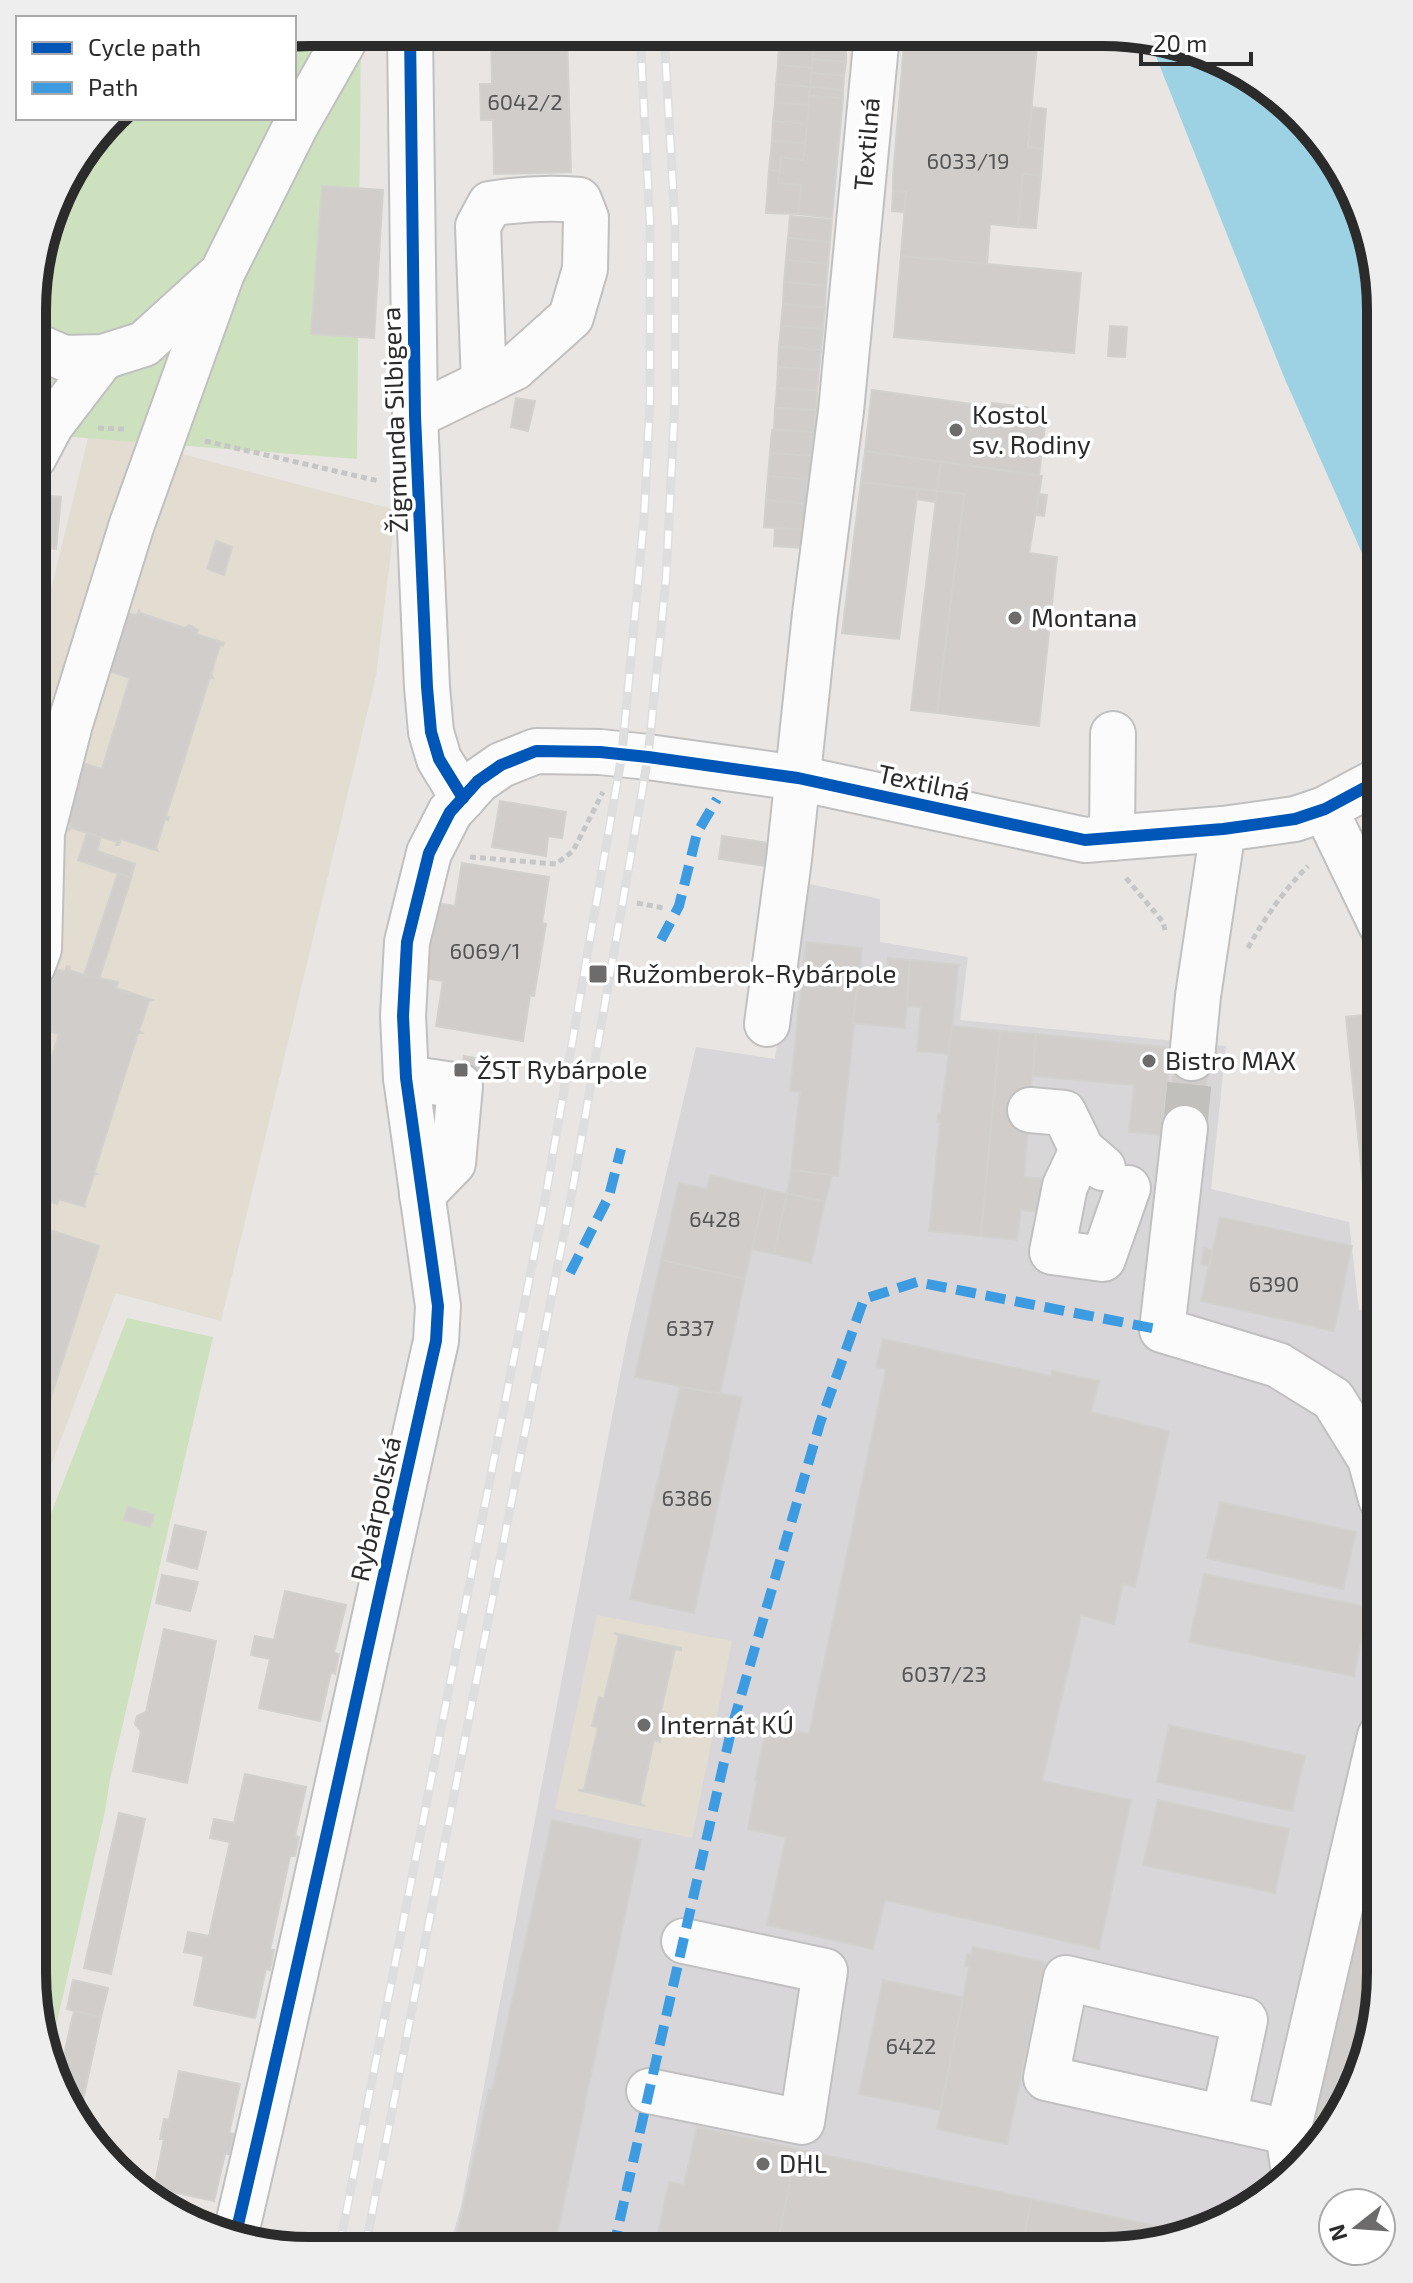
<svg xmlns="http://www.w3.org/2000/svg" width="1413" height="2283" viewBox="0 0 1413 2283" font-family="'Exo 2',sans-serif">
<rect width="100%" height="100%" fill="#e8e5e2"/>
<path fill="#d9d6d9" d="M800,882l80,17v43l88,15 -8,63 266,26 -15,143 138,33 10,88 22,-4 -1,685 -14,72 -42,79 -115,88 -106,21 -654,-2 12,-43 166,-867 69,-292 79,12z"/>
<g fill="#e2dcd1">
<path d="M90,430l306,80 -20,166 -155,645 -105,-28 -78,207h-5l1,-840z"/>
<path d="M597,1615l135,26 -40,197 -137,-29z"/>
</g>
<g fill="#cde1be">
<path d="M310,32h51l-4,427 -323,-25v-160l27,-87 53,-69h180v-83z"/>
<path d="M127,1318l86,19 -103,442 -5,32 -56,246 -17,-84 1,-454h16z"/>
</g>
<path fill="#9cd2e3" d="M1149,39l124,51 87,114 21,106v286l-97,-219z"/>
<g fill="#d0cdcb" stroke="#d3d1ce" stroke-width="2">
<path d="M491,33h76l4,139 -77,2 -1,-54h-12l-1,-36h12z"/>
<path d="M780,33h34l-1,16 -34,-3z"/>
<path d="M814,33l34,1 -2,14 -32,-3z"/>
<path d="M905,34h14l-1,11 -14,-1z"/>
<path d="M919,34h87l-1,9 32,3 -9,101 15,2 -2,27 -18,-2 -5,53 -28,-3 -3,40 -86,-8 5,-64 -13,-1v-15l11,-132 14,1z"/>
<path d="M1006,34h17v10l-18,-1z"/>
<path d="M814,45l32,3v14l-33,-3z"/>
<path d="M779,46l34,3 -1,19 -34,-3z"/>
<path d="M813,59l33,3 -2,14 -33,-3z"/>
<path d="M778,65l34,3 -2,19 -34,-3z"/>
<path d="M811,73l33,3 -1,14 -33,-3z"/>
<path d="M776,84l34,3 -1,18 -34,-2z"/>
<path d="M810,87l33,3v8l-34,-2z"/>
<path d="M809,96l34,2 -11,120 -34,-4 3,-29 -23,-2 3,-26 22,3z"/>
<path d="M775,103l34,2 -2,19 -34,-3z"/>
<path d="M1032,107l14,2 -3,40 -15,-2z"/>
<path d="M773,121l34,3 -2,19 -33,-2z"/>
<path d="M772,141l33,2 -2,17 -22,-3 -1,14 -11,-1z"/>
<path d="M769,170l11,1 -2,12 23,2 -3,29 -32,-1z"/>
<path d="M1023,174l18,2 -5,52 -18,-1z"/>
<path d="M322,186l61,4 -9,148 -63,-4z"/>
<path d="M893,191l13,1 -2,20 -12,-1z"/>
<path d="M790,216l42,4 -2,22 -42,-4z"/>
<path d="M788,238l42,4 -2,22 -42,-4z"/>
<path d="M901,256l180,17 -7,80 -180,-16z"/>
<path d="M786,260l42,4 -2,22 -42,-4z"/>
<path d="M784,282l42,4 -1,22 -42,-4z"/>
<path d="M783,304l42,4 -2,21 -42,-3z"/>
<path d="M781,326l42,3 -2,21 -42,-3z"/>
<path d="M1110,326l17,1 -2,30 -17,-1z"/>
<path d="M779,347l42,3 -2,20 -41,-3z"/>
<path d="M778,367l41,3 -2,21 -40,-3z"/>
<path d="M777,388l40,3 -1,19 -41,-2z"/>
<path d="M872,390l120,17v-4l55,7 -8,65 -174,-24z"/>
<path d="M516,398l19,3 -7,30 -17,-4z"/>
<path d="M775,408l41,2 -2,22 -40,-1z"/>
<path d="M772,430l42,2 -3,24 -41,-3z"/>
<path d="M865,451l76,11 -4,29 -76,-9z"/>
<path d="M770,453l41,3 -1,24 -42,-4z"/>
<path d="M941,462l101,14 -13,77 28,4 -18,169 -102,-13 27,-219 -27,-3z"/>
<path d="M768,476l42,4 -2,24 -42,-4z"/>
<path d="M861,482l57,7 -19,150 -57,-6z"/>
<path d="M918,489l19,2 -1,11 -20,-3z"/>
<path d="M937,491l27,3 -27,219 -26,-3z"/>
<path d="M1039,494l8,1 -3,21 -9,-1z"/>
<path d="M34,495l27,2 -5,52 -22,-2z"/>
<path d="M766,500l42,4 -3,26 -41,-3z"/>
<path d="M775,528l30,2 -1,18 -30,-2z"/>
<path d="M216,541l16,6 -8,28 -17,-6z"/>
<path d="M121,610l15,6 3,-6 1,3 45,15 4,-3 9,5 -2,4 28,9 -1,3 -3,-1 -9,29 2,4 -3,-1 -44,139 3,1 -1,3 -3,-1 -9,29 2,3 -37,-12 -2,6h-3l1,-3 -45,-14 -3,2 2,-6 -16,-6 18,-58 29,9 28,-91 -27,-9z"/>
<path d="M500,801l66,11 -4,26 -14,-2 -2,20 -54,-9z"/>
<path d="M87,833l14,4 -4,14 38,13 -4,14 -53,-18z"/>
<path d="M722,836l47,7 -3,23 -47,-7z"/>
<path d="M462,863l87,14 -7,46 4,1 -12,72 -4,-1 -7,46 -87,-15 7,-45 -19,-3 12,-75 19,3z"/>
<path d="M118,873l13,5 -32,101 -15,-4z"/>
<path d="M806,942l56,6 -24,228 -47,-6 9,-78 -10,-1z"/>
<path d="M888,958l22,2 -5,68 -52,-5 6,-53 28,4z"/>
<path d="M910,960l51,5 -3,1 -8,88 -33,-3 4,-44 -14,-1z"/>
<path d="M67,966l3,1 -1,3 15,5 34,7 -2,6 36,12 -3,1 -10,30 3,2h-4l-44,140 3,1 -3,1 -10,30 2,2 -27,-8 -2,5 -24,-7v-81l26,-82 -26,-8v-7l17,-52 15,5z"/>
<path d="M1381,1013v268h-8l-27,-264z"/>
<path d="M952,1026l48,5 -19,205 -52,-5 11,-108 -3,-1 1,-8 3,-1z"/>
<path d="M1000,1031l36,3 -12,143 30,3 -5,33 -28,-3 -4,30 -36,-4z"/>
<path d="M1036,1034l135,14 -9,87 -33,-3 5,-47 -101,-9z"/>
<path d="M464,1056l21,4 -2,11 -21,-4z"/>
<path d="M1175,1057l34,3 -7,69 -34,-3z"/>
<path d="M791,1170l41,5 -7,27 -38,-9z"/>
<path d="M710,1175l56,14 -21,90 -84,-19 18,-77 28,6z"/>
<path d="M766,1189l21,5 -13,60 -22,-5z"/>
<path d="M787,1194l38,8 -14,61 -37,-9z"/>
<path d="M33,1197l14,4 -10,25 62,20 -66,208z"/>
<path d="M1220,1217l132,29 -18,85 -133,-30z"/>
<path d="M1204,1248l9,2 -4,16 -8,-2z"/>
<path d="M661,1260l84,19 -25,115 -85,-17z"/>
<path d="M883,1339l168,37 1,-5 47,10 -8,31 78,19 -34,156 -12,-3 -9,40 -33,-9 -39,166 89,19 -32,149 -214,-49 -12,49 -106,-24 19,-88 -38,-8 9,-49h-2l12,-55 42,9 77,-365 -10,-2z"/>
<path d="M680,1387l62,10 -48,216 -64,-14z"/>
<path d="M1220,1502l136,30 -13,57 -136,-31z"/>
<path d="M128,1507l26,8 -4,12 -26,-7z"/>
<path d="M175,1525l31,7 -9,37 -30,-8z"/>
<path d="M1204,1574l164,33 -14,69 -165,-34z"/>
<path d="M162,1575l36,7 -8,29 -34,-8z"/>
<path d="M285,1591l61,14 -12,48 5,1 -4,20 -4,-2 -11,49 -61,-13 11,-49 -19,-4 4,-19 19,4z"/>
<path d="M164,1629l52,12 -29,142 -54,-12 8,-40 -6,-7 2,-8 9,-4z"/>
<path d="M614,1633l67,15v2l-6,-1 -14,62 5,2 -6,29 -6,-2 -14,63 5,3 -67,-16h6l14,-63 -6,-1 7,-29 5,2 15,-63z"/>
<path d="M1169,1725l136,31 -13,55 -135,-29z"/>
<path d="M245,1774l61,13 -11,49 4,1 -4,19h-5l-20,94h4l-4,20 -4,-1 -11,49 -61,-13 10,-49 -20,-4 4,-20 21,4 21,-94 -20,-4 2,-10 2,-9 20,4z"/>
<path d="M1158,1800l131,29 -14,64 -132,-28z"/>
<path d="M119,1813l26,6 -34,155 -27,-6z"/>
<path d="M552,1820l89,20 -87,409h-72l-27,-6 34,-153 3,1z"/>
<path d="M1376,1842l4,1v118l-27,127 -29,54 -14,-3z"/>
<path d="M973,1947l72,15 -38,182 -70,-15 32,-162 -4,-1 2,-12 4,1z"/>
<path d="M1379,1967l1,24 -14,72 -13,25z"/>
<path d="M73,1980l35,8 -7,29 -34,-8z"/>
<path d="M883,1980l80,17 -23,113 -81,-16z"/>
<path d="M74,2011l27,6 -21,97 -23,-29z"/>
<path d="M179,2071l61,13 -11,49 5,1 -5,20h-4l-11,47 -60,-13 10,-49h-4l4,-20 5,1z"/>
<path d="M697,2127l100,22 -21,101h-122l15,-68 15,3z"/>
<path d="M797,2149l235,50 -10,48 -40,-9 -2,13 -204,-1z"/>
<path d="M1032,2199l159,35 -88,17h-82z"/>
<path d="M982,2238l40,9 -1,4h-41z"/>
</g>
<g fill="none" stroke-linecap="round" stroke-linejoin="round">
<path stroke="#c2c0bd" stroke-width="44" stroke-dasharray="44 22" stroke-linecap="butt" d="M1185,1128l7,-70"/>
<g stroke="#c1c0c0" stroke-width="48">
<g id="minor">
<path d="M410,32l5,384 12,271 4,45 8,27 24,39"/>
<path d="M34,345l30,13 39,-1 41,-13 78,-71 73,-146 54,-95"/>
<path d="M415,416l99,-48 57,-51 14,-48 1,-51 -7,-18c-30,-3 -59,-1 -89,4l-12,22 6,157"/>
<path d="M34,457l17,-32 52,-68"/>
<path d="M1325,809l56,116"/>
<path d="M1112,838l1,-104"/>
<path d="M33,965l6,-16 3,-116 28,-109 62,-200 90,-251"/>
<path d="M767,1024l22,-165 26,-245 26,-203 36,-377"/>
<path d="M1192,1058l6,-62 25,-167"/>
<path d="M406,1078l54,8 -7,77 -31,32"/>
<path d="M1030,1110l34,3 18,37 21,18"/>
<path d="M1185,1128l-23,202 116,35 55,34 37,60 11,40"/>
<path d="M1082,1150l-17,36 -13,66 51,7 25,-71"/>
<path d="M649,2091l153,31 23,-151 -141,-30"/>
<path d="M1224,2118l21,-98 -179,-42 -20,100 242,54"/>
<path d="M1293,2166l-5,-34 92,-396"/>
<path d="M236,2233c70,-297 133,-595 200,-892l2,-35 -32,-228 -3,-62 4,-74 22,-89 21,-41 28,-31 23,-16 35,-14 64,1 48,5 150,21 287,62 138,-11 72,-10 30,-10 56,-30"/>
</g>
</g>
<g stroke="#c6c6c6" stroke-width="5" stroke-dasharray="6 4" stroke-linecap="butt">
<path d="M98,428l26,1"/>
<path d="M205,441l174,40"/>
<path d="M470,857l86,7 17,-13 30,-59"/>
<path d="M1126,878l37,44 2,8"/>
<path d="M637,903l27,5"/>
<path d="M1248,948c16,-29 36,-58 60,-82"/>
</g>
<use href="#minor" stroke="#fcfbfb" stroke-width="44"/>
<g stroke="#dededf" stroke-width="9">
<g id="rail">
<path d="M339,2249l207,-1055 76,-440 22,-236 6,-119v-177l-10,-189"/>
<path d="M365,2249l206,-1051 77,-441 18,-178 9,-178v-178l-11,-190"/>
</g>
</g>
<use href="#rail" stroke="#fff" stroke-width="6" stroke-dasharray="18" stroke-linecap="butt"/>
<g stroke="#3d9ce1" stroke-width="10" stroke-dasharray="20 10" stroke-linecap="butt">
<path d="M661,940l18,-34 18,-73 20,-34"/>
<path d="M570,1273l39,-77 12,-47"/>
<path d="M613,2250l119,-523 88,-304 44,-124 53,-17 245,48"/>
</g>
<g stroke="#fff" stroke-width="17">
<g id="cycleway">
<path d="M410,32l5,384 12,271 4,45 8,27 24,39"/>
<path d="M236,2233c70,-297 133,-595 200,-892l2,-35 -32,-228 -3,-62 4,-74 22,-89 21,-41 28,-31 23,-16 35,-14 64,1 48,5 150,21 287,62 138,-11 72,-10 30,-10 56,-30"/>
</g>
</g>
<use href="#cycleway" stroke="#0057b8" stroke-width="12"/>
</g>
<g fill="#6d6c6b" stroke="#fff" stroke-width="3">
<circle cx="956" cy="430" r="8"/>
<circle cx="1015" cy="618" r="8"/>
<rect x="588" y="964" width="20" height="20" rx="4"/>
<circle cx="1149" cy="1061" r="8"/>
<rect x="453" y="1062" width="16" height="16" rx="4"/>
<circle cx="644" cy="1725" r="8"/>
<circle cx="763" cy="2164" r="8"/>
</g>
<g text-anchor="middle" stroke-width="7" stroke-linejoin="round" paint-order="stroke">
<g font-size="22" fill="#555454">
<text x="525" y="110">6042/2</text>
<text x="968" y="169">6033/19</text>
<text x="485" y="959">6069/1</text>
<text x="715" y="1227">6428</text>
<text x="1274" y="1292">6390</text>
<text x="690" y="1336">6337</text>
<text x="687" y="1506">6386</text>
<text x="944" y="1682">6037/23</text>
<text x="911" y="2054">6422</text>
</g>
<g font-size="26" fill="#2b2b2b" stroke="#fff">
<text transform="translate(867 144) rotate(-85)" y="9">Textilná</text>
<text transform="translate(395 420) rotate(-92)" y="9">Žigmunda Silbigera</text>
<text transform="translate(924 783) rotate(12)" y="9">Textilná</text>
<text transform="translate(376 1509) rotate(-77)" y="9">Rybárpoľská</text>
</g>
<g font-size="26" fill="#2b2b2b" stroke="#fff" text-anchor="start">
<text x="972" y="424">Kostol<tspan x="972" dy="30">sv. Rodiny</tspan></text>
<text x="1031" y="627">Montana</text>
<text x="616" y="983">Ružomberok-Rybárpole</text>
<text x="1165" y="1070">Bistro MAX</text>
<text x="477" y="1079">ŽST Rybárpole</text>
<text x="660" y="1734">Internát KÚ</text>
<text x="779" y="2173">DHL</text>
</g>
</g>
<path d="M0 0H1413V2283H0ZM310 46H1103A264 264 0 0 1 1367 310V1973A264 264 0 0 1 1103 2237H310A264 264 0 0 1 46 1973V310A264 264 0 0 1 310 46Z" fill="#eee" fill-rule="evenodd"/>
<path fill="none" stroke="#2b2b2b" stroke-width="10" d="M310 46H1103A264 264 0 0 1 1367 310V1973A264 264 0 0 1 1103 2237H310A264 264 0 0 1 46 1973V310A264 264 0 0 1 310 46Z"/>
<rect x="16" y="16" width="280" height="104" fill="#ffffff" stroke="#aaaaaa" stroke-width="2"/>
<rect x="32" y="42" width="40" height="12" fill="#0057b8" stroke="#aaaaaa" stroke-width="2"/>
<text x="88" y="56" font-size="24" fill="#2b2b2b">Cycle path</text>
<rect x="32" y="82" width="40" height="12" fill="#3d9ce1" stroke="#aaaaaa" stroke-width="2"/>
<text x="88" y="96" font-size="24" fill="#2b2b2b">Path</text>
<g transform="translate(1357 2227) rotate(253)"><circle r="38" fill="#ffffff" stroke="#aaaaaa" stroke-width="2"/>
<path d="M0-6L14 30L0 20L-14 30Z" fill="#6d6c6b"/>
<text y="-12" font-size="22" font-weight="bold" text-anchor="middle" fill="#2b2b2b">N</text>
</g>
<path d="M1141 52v12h110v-12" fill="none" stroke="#2b2b2b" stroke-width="4"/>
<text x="1153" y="52" font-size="24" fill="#2b2b2b" stroke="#ffffff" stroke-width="6" paint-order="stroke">20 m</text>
</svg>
